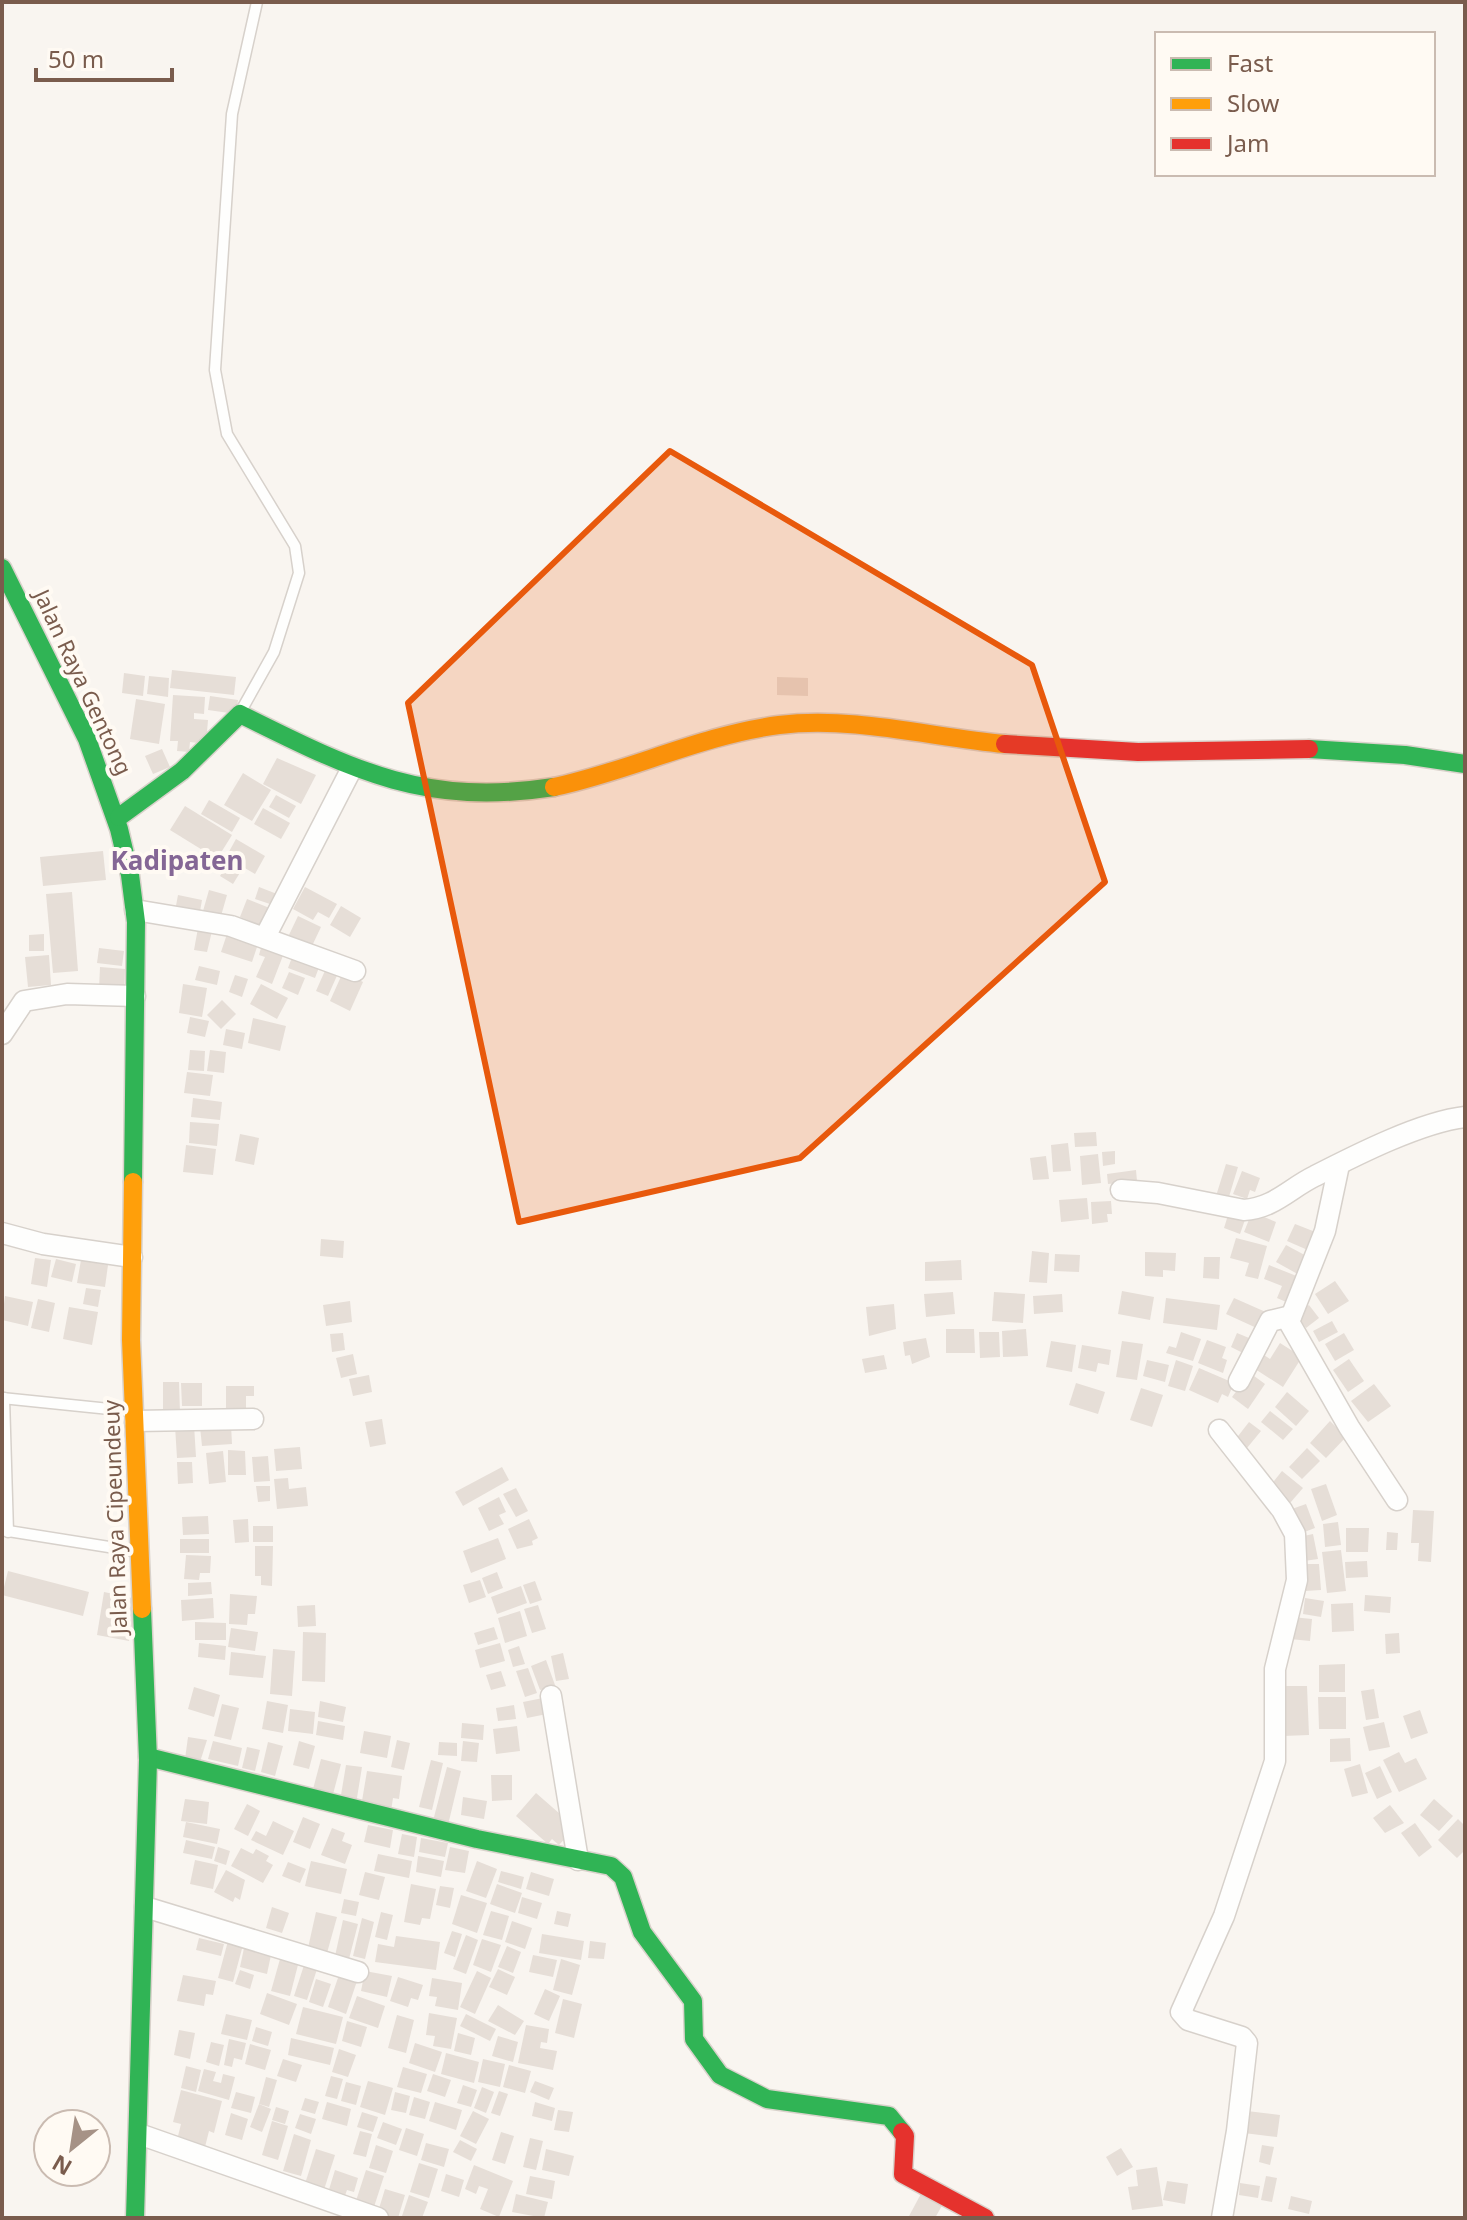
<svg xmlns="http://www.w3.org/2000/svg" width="1467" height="2220" viewBox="0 0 1467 2220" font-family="'Noto Sans',sans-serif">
<rect width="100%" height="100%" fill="#f9f5f0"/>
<g fill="#e6ded7">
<path d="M172,670l64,7 -2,18 -64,-7z"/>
<path d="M124,673l21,3 -2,20 -21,-3z"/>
<path d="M149,676l20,2 -1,19 -21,-3z"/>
<path d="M777,677l31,1v18l-31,-1z"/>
<path d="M173,695l32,2 -1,17 -10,-1v6l14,1 -2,24 -16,-2 -1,10 -12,-1 1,-10h-8z"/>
<path d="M210,696l28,4 -2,14 -28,-4z"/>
<path d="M136,699l29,5 -6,40 -29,-5z"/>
<path d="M162,749l8,18 -17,7 -8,-18z"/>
<path d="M277,758l39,17 -15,29 -38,-20z"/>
<path d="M243,773l28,17 -19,31 -28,-16z"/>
<path d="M276,795l20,11 -7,12 -20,-11z"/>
<path d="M209,800l31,18 -8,14 -31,-18z"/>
<path d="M185,806l47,29 -15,24 -47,-29z"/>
<path d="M263,808l27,15 -9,16 -27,-15z"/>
<path d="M236,839l29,17 -10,18 -29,-17z"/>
<path d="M103,851l3,29 -63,6 -3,-29z"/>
<path d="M228,863l13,8 -8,13 -13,-8z"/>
<path d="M259,887l18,7 -4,11 -18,-6z"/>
<path d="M305,887l32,17 -8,14 -11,-6 -5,8 -20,-11z"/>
<path d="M209,890l18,5 -6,21 -18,-5z"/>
<path d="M72,892l6,79 -25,2 -7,-79z"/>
<path d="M178,895l24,5 -3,17 -24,-6z"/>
<path d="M247,899l25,10 -7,18 -25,-10z"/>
<path d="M341,906l20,12 -11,19 -20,-12z"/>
<path d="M298,916l23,11 -10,21 -23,-11z"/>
<path d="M198,928l14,3 -5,21 -13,-2z"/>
<path d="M228,931l31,10 -7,21 -31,-10z"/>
<path d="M44,934v17h-15v-16z"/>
<path d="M262,944l22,9 -12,31 -16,-7 9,-20 -6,-2z"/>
<path d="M99,948l25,3 -2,15 -25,-3z"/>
<path d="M294,952l27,10 -6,16 -27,-10z"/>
<path d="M49,955l2,30 -23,2 -3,-30z"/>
<path d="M199,966l21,5 -3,14 -22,-5z"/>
<path d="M327,966l12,5 -11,25 -12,-5z"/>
<path d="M100,967l25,2 -1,23 -25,-2z"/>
<path d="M289,972l16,6 -7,17 -16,-7z"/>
<path d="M343,972l20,10 -13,29 -20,-10z"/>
<path d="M235,975l13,4 -6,18 -13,-5z"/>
<path d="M183,984l24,4 -5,29 -23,-4z"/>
<path d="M261,984l27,14 -11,21 -27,-15z"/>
<path d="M222,1000l14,14 -15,15 -14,-14z"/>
<path d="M190,1017l19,4 -4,16 -18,-4z"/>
<path d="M253,1018l33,8 -6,25 -32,-8z"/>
<path d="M226,1029l19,4 -3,16 -19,-4z"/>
<path d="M190,1050l15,1 -1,20 -16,-1z"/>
<path d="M210,1050l16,2 -2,21 -17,-2z"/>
<path d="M187,1072l26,3 -3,21 -26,-3z"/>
<path d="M193,1098l29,4 -2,18 -29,-3z"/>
<path d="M190,1122l29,2 -2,22 -28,-3z"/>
<path d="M1096,1132l1,14 -22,1 -1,-14z"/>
<path d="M240,1134l19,4 -5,27 -19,-4z"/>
<path d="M1068,1143l3,28 -18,1 -2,-27z"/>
<path d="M186,1145l30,4 -3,26 -30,-3z"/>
<path d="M1115,1151v13l-12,2 -1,-14z"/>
<path d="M1098,1154l3,29 -19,2 -2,-29z"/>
<path d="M1046,1156l3,23 -16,1 -3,-22z"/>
<path d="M1226,1164l12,3 -10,33 -12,-4z"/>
<path d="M1136,1170l1,11 -29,3 -1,-10z"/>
<path d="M1242,1171l18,7 -5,14 -5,-2 -3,9 -14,-5z"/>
<path d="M1087,1198l2,21 -28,3 -2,-22z"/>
<path d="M1111,1201l1,13h-5l1,8 -16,2 -1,-22z"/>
<path d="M1229,1212l17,5 -6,17 -16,-6z"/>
<path d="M1252,1212l24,10 -7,20 -25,-10z"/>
<path d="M1295,1224l23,9 -8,18 -23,-10z"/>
<path d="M1236,1238l31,8 -9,33 -13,-3 4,-13 -19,-5z"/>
<path d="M321,1239l23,2 -1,17 -23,-2z"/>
<path d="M1286,1245l26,14 -9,18 -27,-15z"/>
<path d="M1032,1251l17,2 -2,30 -18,-1z"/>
<path d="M1145,1252l31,1 -1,18 -12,-1v7l-18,-1z"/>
<path d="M1055,1254l25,1 -1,17 -25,-1z"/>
<path d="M1204,1257h16l-1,22 -16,-1z"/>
<path d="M35,1258l16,2 -4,27 -16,-3z"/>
<path d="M56,1259l20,5 -4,18 -21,-5z"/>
<path d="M81,1260l27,5 -3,22 -28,-4z"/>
<path d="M961,1260l1,20 -37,1v-19z"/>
<path d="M1269,1265l35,14 -11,26 -16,-7 5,-12 -18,-7z"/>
<path d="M1335,1281l14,20 -21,13 -13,-20z"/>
<path d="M86,1288l15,2 -3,17 -15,-3z"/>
<path d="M1122,1291l32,6 -4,23 -32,-6z"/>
<path d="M953,1292l2,22 -29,3 -2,-23z"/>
<path d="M994,1292l31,2 -2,29 -31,-2z"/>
<path d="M1062,1294l1,18 -29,2 -1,-18z"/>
<path d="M5,1296l28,6 -5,24 -26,-6z"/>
<path d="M1166,1298l54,7 -3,25 -54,-7z"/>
<path d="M1234,1298l34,15 -7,17 -35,-16z"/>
<path d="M38,1299l17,4 -6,29 -18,-4z"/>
<path d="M350,1301l2,21 -26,4 -3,-21z"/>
<path d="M894,1304l2,25 -27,7 -3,-29z"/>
<path d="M1309,1305l10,13 -13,10 -10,-14z"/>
<path d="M69,1307l29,5 -6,33 -29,-6z"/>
<path d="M1332,1321l6,11 -19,10 -6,-11z"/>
<path d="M946,1329h28l1,24h-29z"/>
<path d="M1026,1329l2,27 -25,1 -1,-26z"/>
<path d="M979,1332h20l1,25 -20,1z"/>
<path d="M1181,1332l20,7 -8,22 -27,-8 3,-7 7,2z"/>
<path d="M343,1333l2,17 -13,2 -2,-18z"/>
<path d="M1237,1333l12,5 -6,15 -12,-6z"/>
<path d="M1344,1333l10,17 -19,11 -10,-17z"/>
<path d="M926,1338l4,19 -18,7 -2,-9 -5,1 -2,-14z"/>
<path d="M1207,1340l19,7 -4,11 5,2 -4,13 -25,-10z"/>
<path d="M1051,1341l25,4 -4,27 -26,-5z"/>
<path d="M1122,1341l21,3 -6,36 -21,-3z"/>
<path d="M1280,1343l22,14 -19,30 -31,-20 9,-14 9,6z"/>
<path d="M1082,1345l29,5 -2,15 -11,-2 -2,9 -18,-4z"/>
<path d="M353,1354l4,20 -16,4 -5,-20z"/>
<path d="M884,1355l3,14 -22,4 -3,-14z"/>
<path d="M1349,1359l15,22 -16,11 -15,-22z"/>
<path d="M1147,1360l22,5 -4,17 -22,-6z"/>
<path d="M1176,1360l17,6 -8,25 -17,-5z"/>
<path d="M1199,1368l35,15 -6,14 -6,-3 -4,9 -29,-13z"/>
<path d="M1250,1373l15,11 -17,25 -16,-12z"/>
<path d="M369,1375l3,17 -19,4 -4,-17z"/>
<path d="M163,1382h16l1,31h-17z"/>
<path d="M181,1383h21v23h-20z"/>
<path d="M1076,1383l29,9 -7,22 -29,-9z"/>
<path d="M1374,1384l17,22 -23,16 -17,-21z"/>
<path d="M226,1386h28v10h-8v17h-20z"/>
<path d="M1141,1388l22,7 -11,32 -22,-7z"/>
<path d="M1287,1392l22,19 -13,15 -21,-19z"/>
<path d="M1270,1411l23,18 -10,11 -22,-18z"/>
<path d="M382,1419l4,25 -16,3 -5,-25z"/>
<path d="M1330,1421l16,16 -20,21 -16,-15z"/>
<path d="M1249,1422l12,9 -14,17 -12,-8z"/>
<path d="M194,1425l2,32 -19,1 -2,-32z"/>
<path d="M231,1425l1,19 -30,2 -2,-19z"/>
<path d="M300,1447l2,22 -26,2 -2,-22z"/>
<path d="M1307,1448l13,13 -18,18 -13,-12z"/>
<path d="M228,1450l17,1 1,24h-18z"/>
<path d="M223,1451l3,31 -17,2 -3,-31z"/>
<path d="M268,1456l2,25 -16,1 -2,-25z"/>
<path d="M177,1462h15l1,21 -15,1z"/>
<path d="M502,1467l7,13 -46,26 -8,-14z"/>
<path d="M1282,1471l21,17 -13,15 -20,-17z"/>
<path d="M288,1478l1,11 17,-2 2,19 -31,3 -3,-30z"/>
<path d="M1326,1484l11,31 -15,6 -11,-32z"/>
<path d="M256,1486h14v15l-12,1z"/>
<path d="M516,1488l12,23 -12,6 -13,-23z"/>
<path d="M499,1497l7,15 -7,3 5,9 -15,7 -11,-23z"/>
<path d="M1306,1504l9,24 -16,6 -10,-24z"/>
<path d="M1413,1510l21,1 -3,51 -13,-1 1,-18h-8z"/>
<path d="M208,1516l1,18 -26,1 -1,-18z"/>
<path d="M248,1519l1,23 -14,1 -2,-23z"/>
<path d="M529,1519l9,19 -6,3 1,4 -16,4 -9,-20z"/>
<path d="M1338,1522l3,23 -16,2 -2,-23z"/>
<rect x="253" y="1526" width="20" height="16"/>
<path d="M1346,1528h23l-1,24h-22z"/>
<path d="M1387,1532l11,1 -1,17h-11z"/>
<path d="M1313,1534l5,25 -14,2 -5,-24z"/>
<path d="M498,1538l8,21 -35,14 -8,-22z"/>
<rect x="180" y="1539" width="29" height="14"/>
<path d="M255,1546h18l-1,40 -11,-1v-9h-6z"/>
<path d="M1341,1550l5,41 -19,2 -5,-41z"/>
<path d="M186,1555l25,1 -1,17h-10l-1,7 -15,-1z"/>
<path d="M1367,1561l1,16 -22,1 -1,-16z"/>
<path d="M1304,1564h15l2,26 -16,1z"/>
<path d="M8,1571l81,21 -6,24 -81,-21z"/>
<path d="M497,1572l6,16 -15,6 -6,-16z"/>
<path d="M480,1580l6,17 -17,6 -6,-18z"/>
<path d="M535,1581l7,19 -12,4 -7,-19z"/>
<path d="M211,1582l1,12 -24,2v-13z"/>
<path d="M521,1586l6,17 -30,11 -6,-17z"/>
<path d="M104,1592l33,7 -8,42 -32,-6z"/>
<path d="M230,1594l27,2 -2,18h-7l-1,11 -18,-1z"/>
<path d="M1365,1595l26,2 -1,16 -26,-2z"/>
<path d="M213,1598l1,20 -32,3 -1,-21z"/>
<path d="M1305,1598l19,3 -3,16 -18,-3z"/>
<path d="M1353,1603l1,28 -22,1 -1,-28z"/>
<path d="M315,1605l1,21 -18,1 -1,-21z"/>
<path d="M538,1605l8,24 -14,4 -8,-24z"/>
<path d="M520,1611l7,25 -22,7 -7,-25z"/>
<path d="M1292,1617l20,2 -2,22 -20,-2z"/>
<path d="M195,1622l31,1v17h-31z"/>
<path d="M494,1627l4,12 -20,6 -4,-12z"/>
<path d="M231,1628l27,4 -3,19 -27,-4z"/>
<path d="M303,1632l23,1 -1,49 -23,-1z"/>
<path d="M1399,1633l1,20 -14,1 -1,-20z"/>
<path d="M199,1643l27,3 -1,14 -27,-3z"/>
<path d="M500,1643l5,18 -25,7 -5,-18z"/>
<path d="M519,1646l6,18 -12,3 -5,-17z"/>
<path d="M273,1649l22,2 -3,45 -22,-2z"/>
<path d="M231,1652l35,4 -3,22 -34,-3z"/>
<path d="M563,1653l6,26 -13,2 -5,-25z"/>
<path d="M546,1660l9,25 -15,5 -9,-24z"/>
<path d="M1345,1664v28h-26v-27z"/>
<path d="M528,1668l9,25 -12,4 -9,-26z"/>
<path d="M501,1671l5,15 -15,4 -5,-15z"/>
<path d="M1283,1686h24l2,49 -26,1z"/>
<path d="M194,1687l26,8 -6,22 -26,-8z"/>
<path d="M1374,1689l5,29 -13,2 -5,-29z"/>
<path d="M1318,1697h28v32h-27z"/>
<path d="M543,1698l4,16 -20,4 -4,-16z"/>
<path d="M267,1701l21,4 -5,28 -21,-4z"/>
<path d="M320,1701l26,6 -3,15 -25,-5z"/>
<path d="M222,1704l17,4 -8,32 -17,-4z"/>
<path d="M514,1705l2,14 -18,2 -2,-13z"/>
<path d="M290,1709l25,3 -2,22 -25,-3z"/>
<path d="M1420,1710l8,23 -17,6 -8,-23z"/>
<path d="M318,1721l27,5 -2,14 -27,-5z"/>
<path d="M1384,1722l6,25 -21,4 -6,-24z"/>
<path d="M462,1723l22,2 -1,15 -22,-2z"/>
<path d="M517,1726l3,25 -24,3 -3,-25z"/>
<path d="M364,1731l27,5 -4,22 -27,-5z"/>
<path d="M188,1737l19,3 -7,22 -15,-3z"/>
<path d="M1350,1738l1,23 -21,1v-23z"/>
<path d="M397,1740l13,3 -6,27 -13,-3z"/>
<path d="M213,1741l29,7 -4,18 -30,-7z"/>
<path d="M299,1741l16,5 -6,23 -16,-4z"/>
<path d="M463,1741l16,2 -2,19 -16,-1z"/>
<path d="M268,1742l15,4 -8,30 -14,-4z"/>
<path d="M439,1742l18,1v13l-19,-1z"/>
<path d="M247,1747l13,3 -5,21 -13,-3z"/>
<path d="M1399,1752l6,11 11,-5 11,21 -28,13 -16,-32z"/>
<path d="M321,1759l20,5 -9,34 -20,-5z"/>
<path d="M431,1760l12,3 -11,47 -13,-3z"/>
<path d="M1360,1764l8,29 -16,4 -8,-28z"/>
<path d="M346,1765l16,2 -6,37 -16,-3z"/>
<path d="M1380,1766l12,26 -15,7 -12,-26z"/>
<path d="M447,1767l14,4 -13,54 -15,-4z"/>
<path d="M367,1771l35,5 -3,23 -6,-1 -2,13 -30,-4z"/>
<path d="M491,1775h21v25l-20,1z"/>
<path d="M536,1793l32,28 2,12 -11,12 -7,-6 -4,5 -32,-28z"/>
<path d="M463,1797l24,4 -3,18 -23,-4z"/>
<path d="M185,1799l24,3 -2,22 -26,-3z"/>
<path d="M1434,1799l19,17 -14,15 -19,-16z"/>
<path d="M247,1804l13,7 -12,25 -14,-7z"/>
<path d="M1390,1805l14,18 -19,10 -12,-15z"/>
<path d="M303,1817l17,7 -10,25 -17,-7z"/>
<path d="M1458,1819l7,7v24l-8,8 -19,-18z"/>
<path d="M273,1821l21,10 -11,24 -32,-15 5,-9 10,5z"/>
<path d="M186,1822l34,7 -3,15 -34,-7z"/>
<path d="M1415,1823l17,24 -13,10 -18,-24z"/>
<path d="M368,1825l25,5 -3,18 -26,-6z"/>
<path d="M332,1828l13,5 -3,8 10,4 -7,19 -24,-9z"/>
<path d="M402,1834l15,3 -3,20 -16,-3z"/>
<path d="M421,1838l27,5 -3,14 -26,-5z"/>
<path d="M186,1840l29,7 -3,12 -29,-6z"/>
<path d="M218,1847l12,4 -4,14 -12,-4z"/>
<path d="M450,1847l19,4 -4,22 -20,-3z"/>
<path d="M241,1848l12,6 3,-5 13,7 -3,5 7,4 -10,18 -32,-17z"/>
<path d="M378,1854l34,7 -3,17 -35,-7z"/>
<path d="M418,1856l26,5 -3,16 -25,-5z"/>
<path d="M195,1860l23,5 -5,24 -23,-5z"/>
<path d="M311,1861l36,8 -6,25 -36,-8z"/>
<path d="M477,1861l20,8 -11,29 -20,-7z"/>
<path d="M288,1862l18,7 -6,14 -18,-7z"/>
<path d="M226,1870l19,10 -5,20 -5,-3 -2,5 -19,-10z"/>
<path d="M501,1871l23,6 -3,12 -23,-7z"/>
<path d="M365,1872l20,5 -6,23 -20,-5z"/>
<path d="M531,1872l23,7 -5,17 -23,-7z"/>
<path d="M411,1884l25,5 -6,30 -8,-1 -2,7 -16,-3z"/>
<path d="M497,1884l25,9 -7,20 -25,-9z"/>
<path d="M440,1886l14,2 -4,20 -14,-3z"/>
<path d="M461,1895l26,8 -10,30 -25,-9z"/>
<path d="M522,1897l20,6 -5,16 -19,-6z"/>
<path d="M344,1899l15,3 -3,14 -15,-3z"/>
<path d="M272,1907l17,6 -7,20 -16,-5z"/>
<path d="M491,1911l18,5 -7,24 -19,-5z"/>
<path d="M557,1911l14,3 -3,13 -14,-3z"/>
<path d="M316,1912l21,5 -10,36 -19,-5z"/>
<path d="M381,1912l12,3 -6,25 -12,-3z"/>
<path d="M362,1918l12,4 -9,37 -12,-3z"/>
<path d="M343,1920l15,4 -9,35 -14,-3z"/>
<path d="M512,1921l20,7 -7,21 -20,-7z"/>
<path d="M452,1931l10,3 -7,23 -11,-4z"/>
<path d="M542,1934l42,7 -3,19 -42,-7z"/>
<path d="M466,1935l12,5 -12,34 -13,-5z"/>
<path d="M396,1936l44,6 -4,28 -61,-8 3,-18 16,3z"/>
<path d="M199,1938l25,6 -3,12 -25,-6z"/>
<path d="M482,1939l19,6 -10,27 -18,-7z"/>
<path d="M228,1941l15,4 -10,37 -15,-4z"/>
<path d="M590,1941l16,2 -2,16 -16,-1z"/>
<path d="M507,1946l14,6 -8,21 -15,-6z"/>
<path d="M244,1948l27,7 -4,19 -27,-7z"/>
<path d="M282,1952l18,5 -10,39 -19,-5z"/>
<path d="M533,1955l24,5 -4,17 -24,-5z"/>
<path d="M306,1959l13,4 -12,37 -13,-4z"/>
<path d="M561,1959l19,6 -8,30 -19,-5z"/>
<path d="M498,1969l17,8 -8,18 -18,-8z"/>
<path d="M240,1970l14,5 -4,14 -15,-5z"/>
<path d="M365,1971l27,5 -5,21 -26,-6z"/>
<path d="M477,1971l14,7 -16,36 -15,-7z"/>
<path d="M340,1972l18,6 -12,36 -18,-7z"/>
<path d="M183,1975l33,6 -3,14 -7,-1 -2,12 -27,-5z"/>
<path d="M398,1977l25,8 -5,15 -7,-2 -3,9 -18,-6z"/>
<path d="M432,1978l30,5 -4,27 -23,-4 2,-9 -8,-1z"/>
<path d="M316,1979l15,5 -8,23 -14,-5z"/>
<path d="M545,1989l15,7 -11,25 -15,-7z"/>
<path d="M267,1993l30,11 -8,21 -29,-11z"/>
<path d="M357,1996l28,10 -7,22 -29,-10z"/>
<path d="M563,1999l19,5 -8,34 -19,-5z"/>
<path d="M498,2005l26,16 -9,14 -27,-14z"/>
<path d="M303,2007l40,10 -7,27 -40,-10z"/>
<path d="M429,2013l28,5 -6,31 -18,-3 2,-10 -9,-1z"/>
<path d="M226,2014l26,6 -5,20 -26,-6z"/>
<path d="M466,2014l30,15 -6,12 -30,-15z"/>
<path d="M397,2015l17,5 -8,33 -18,-5z"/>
<path d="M347,2021l20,6 -6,20 -19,-6z"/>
<path d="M526,2025l23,4 -2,14 -6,-1 -1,6 17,3 -4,19 -35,-7z"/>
<path d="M256,2027l16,5 -4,14 -16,-5z"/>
<path d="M179,2030l16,3 -5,26 -16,-4z"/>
<path d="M458,2033l17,5 -4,17 -17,-4z"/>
<path d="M498,2036l20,6 -5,20 -21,-6z"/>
<path d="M291,2038l43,10 -4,17 -42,-10z"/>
<path d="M229,2039l17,4 -4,17 -8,-2 -2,9 -8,-2z"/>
<path d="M211,2042l13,3 -5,21 -13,-4z"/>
<path d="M415,2043l27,9 -7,20 -26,-9z"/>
<path d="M250,2044l21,6 -6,20 -20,-6z"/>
<path d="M339,2049l17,6 -8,22 -16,-5z"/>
<path d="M446,2053l33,9 -5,21 -33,-9z"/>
<path d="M283,2059l19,6 -6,17 -19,-6z"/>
<path d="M483,2059l22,5 -5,23 -22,-5z"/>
<path d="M509,2065l22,6 -6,22 -22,-6z"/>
<path d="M186,2066l15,4 -5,22 -15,-4z"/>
<path d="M403,2067l24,7 -6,19 -24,-6z"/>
<path d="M204,2069l12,3 -3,9 8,2 2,-9 12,3 -6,23 -31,-9z"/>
<path d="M433,2074l18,6 -6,17 -18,-6z"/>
<path d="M331,2076l12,3 -6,20 -12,-3z"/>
<path d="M266,2077l11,3 -8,27 -10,-3z"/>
<path d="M368,2081l25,7 -8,27 -25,-8z"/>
<path d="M535,2081l19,7 -5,12 -19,-8z"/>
<path d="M346,2082l15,4 -5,19 -15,-4z"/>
<path d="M463,2085l14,5 -6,17 -14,-4z"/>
<path d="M482,2087l12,5 -8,21 -12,-5z"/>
<path d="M181,2090l41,11 -8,32 -5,-2 -5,20 -28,-7 5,-20 -8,-2z"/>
<path d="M499,2091l9,3 -8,22 -9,-3z"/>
<path d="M236,2092l19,5 -4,16 -20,-5z"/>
<path d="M395,2092l15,4 -4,17 -15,-3z"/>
<path d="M414,2097l16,5 -5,17 -16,-4z"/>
<path d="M305,2098l14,4 -4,12 -14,-4z"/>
<path d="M327,2102l24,7 -4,17 -25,-7z"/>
<path d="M435,2102l27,8 -6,20 -27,-9z"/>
<path d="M535,2102l20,6 -3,13 -20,-5z"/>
<path d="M259,2104l12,5 -9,23 -12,-5z"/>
<path d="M276,2107l13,4 -4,13 -13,-4z"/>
<path d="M558,2110l15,2 -4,20 -15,-2z"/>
<path d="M473,2111l16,8 -13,25 -16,-8z"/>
<path d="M1247,2111l33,4 -3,22 -33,-4z"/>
<path d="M362,2112l16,5 -5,15 -16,-5z"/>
<path d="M231,2113l17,6 -6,21 -17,-5z"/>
<path d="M300,2114l16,5 -5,15 -16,-6z"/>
<path d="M272,2121l16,5 -10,34 -16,-5z"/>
<path d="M383,2122l19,7 -6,16 -19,-7z"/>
<path d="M406,2128l18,6 -7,22 -18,-6z"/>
<path d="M360,2131l12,3 -6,23 -13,-3z"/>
<path d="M501,2132l13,4 -9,28 -13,-4z"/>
<path d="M294,2134l17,6 -10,36 -18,-5z"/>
<path d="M530,2138l13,3 -7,29 -13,-3z"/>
<path d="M460,2140l17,9 -6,12 -18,-9z"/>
<path d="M426,2143l23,6 -5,18 -23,-7z"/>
<path d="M376,2145l17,6 -7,22 -17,-5z"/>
<path d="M1262,2145l12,2 -4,18 -11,-3z"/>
<path d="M1121,2148l12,19 -16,9 -11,-19z"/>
<path d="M316,2149l19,6 -12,38 -19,-6z"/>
<path d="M546,2149l28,7 -5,20 -27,-6z"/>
<path d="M419,2163l19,6 -9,29 -19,-6z"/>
<path d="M474,2165l39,16 -14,36 -19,-8 8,-20 -9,-3 -3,8 -11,-5z"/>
<path d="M1157,2167l6,39 -31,4 -4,-23 10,-1 -2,-16z"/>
<path d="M335,2170l23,8 -4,14 -7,-2 -4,11 -16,-5z"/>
<path d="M366,2170l18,6 -11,34 -18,-6z"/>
<path d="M446,2174l18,6 -5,17 -18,-6z"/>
<path d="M530,2176l25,5 -3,18 -26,-5z"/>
<path d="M1266,2176l11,2 -5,24 -11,-2z"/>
<path d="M1167,2181l21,3 -3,20 -22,-4z"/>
<path d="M1240,2183l20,3 -2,12 -19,-3z"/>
<path d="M385,2189l20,6 -7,23 -21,-3z"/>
<path d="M923,2190l21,12 -9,16h-27z"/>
<path d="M516,2194l32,8 -4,16 -32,-6z"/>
<path d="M409,2195l19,7 -6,16 -20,-2z"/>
<path d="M1291,2196l21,5 -3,13 -21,-5z"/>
</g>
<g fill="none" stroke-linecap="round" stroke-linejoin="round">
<g stroke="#d7d1cb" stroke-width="13">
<g id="lane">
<path d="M241,711l33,-59 25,-79 -4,-27 -68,-112 -12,-64 17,-256 25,-112"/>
<path d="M2,1398l127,13"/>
<path d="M4,1398l4,134"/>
<path d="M2,1530l132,21"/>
</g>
</g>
<g stroke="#d7d1cb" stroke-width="23">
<g id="street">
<path d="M135,910l96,16 124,45"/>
<path d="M265,937l87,-169"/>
<path d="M2,1034l22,-33 43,-7 68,2"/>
<path d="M1339,1165l-14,66 -36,91 60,105 48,73"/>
<path d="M1121,1190l37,3 86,17c30,-2 46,-22 71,-34 41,-21 106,-54 150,-59"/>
<path d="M2,1233l41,11 89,13"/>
<path d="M1239,1381l31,-60 21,-5"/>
<path d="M135,1421l118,-2"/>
<path d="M1219,1430l63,80 13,24 2,46 -22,89v92l-51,155 -43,96 7,8 54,17 5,6 -10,88 -15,87"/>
<path d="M551,1696l27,164"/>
<path d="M145,1907l213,65"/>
<path d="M139,2134l239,84"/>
</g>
</g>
<g stroke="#d9d2cb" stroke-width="21">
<g id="fast">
<path d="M2,568l85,171 32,90 11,46 6,47 -3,260"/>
<path d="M1309,749l96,6 60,9"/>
<path d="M119,817l63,-46 58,-57c113,56 184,93 314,73"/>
<path d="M148,1757l329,82 134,27 12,11 19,55 51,69 1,38 26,36 47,24 122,17 13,16"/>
<path d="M135,2218l13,-458 -6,-151"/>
</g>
</g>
<g stroke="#d9d2cb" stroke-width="21">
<g id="slow">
<path d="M554,787c76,-16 147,-52 225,-62 75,-9 151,12 226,19"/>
<path d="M133,1182l-2,158 11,269"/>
</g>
</g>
<g stroke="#d9d2cb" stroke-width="21">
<g id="jam">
<path d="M1005,744l133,8 171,-3"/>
<path d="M902,2132l3,4 -2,38 82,44"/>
</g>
</g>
<use href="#lane" stroke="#fefefd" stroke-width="10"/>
<use href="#street" stroke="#fefefd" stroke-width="20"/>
<use href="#fast" stroke="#30b455" stroke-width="18"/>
<use href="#slow" stroke="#ff9f0a" stroke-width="18"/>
<use href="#jam" stroke="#e5322d" stroke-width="18"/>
</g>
<path fill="#e8590c" fill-opacity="0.2" stroke="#e8590c" stroke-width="6" stroke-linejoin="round" d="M670,451l362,214 73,217 -305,276 -281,64 -111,-519z"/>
<g text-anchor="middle" stroke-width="8" stroke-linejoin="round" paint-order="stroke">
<g font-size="22" fill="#7a5c4d" stroke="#fffaf3">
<text transform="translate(83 682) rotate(65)" y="8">Jalan Raya Gentong</text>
<text transform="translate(115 1517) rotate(-92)" y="8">Jalan Raya Cipeundeuy</text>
</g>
<g font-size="26" font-weight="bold" fill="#846695" stroke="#fffaf3">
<text x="177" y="870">Kadipaten</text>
</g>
</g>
<rect width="1467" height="2220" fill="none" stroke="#7a5c4d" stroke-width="8"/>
<rect x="1155" y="32" width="280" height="144" fill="#fffaf3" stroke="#cabbb1" stroke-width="2"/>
<rect x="1171" y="58" width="40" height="12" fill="#30b455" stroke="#cabbb1" stroke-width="2"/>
<text x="1227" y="72" font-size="24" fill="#7a5c4d">Fast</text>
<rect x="1171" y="98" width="40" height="12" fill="#ff9f0a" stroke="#cabbb1" stroke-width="2"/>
<text x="1227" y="112" font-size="24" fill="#7a5c4d">Slow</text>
<rect x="1171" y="138" width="40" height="12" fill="#e5322d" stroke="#cabbb1" stroke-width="2"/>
<text x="1227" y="152" font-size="24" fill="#7a5c4d">Jam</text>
<g transform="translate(72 2148) rotate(210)"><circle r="38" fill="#fffaf3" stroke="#cabbb1" stroke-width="2"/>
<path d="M0-6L14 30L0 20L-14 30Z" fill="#a69286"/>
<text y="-12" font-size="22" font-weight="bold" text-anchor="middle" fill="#7a5c4d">N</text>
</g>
<path d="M36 68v12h136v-12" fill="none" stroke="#7a5c4d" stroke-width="4"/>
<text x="48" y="68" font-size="24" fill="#7a5c4d" stroke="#fffaf3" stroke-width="6" paint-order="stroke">50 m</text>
</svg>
